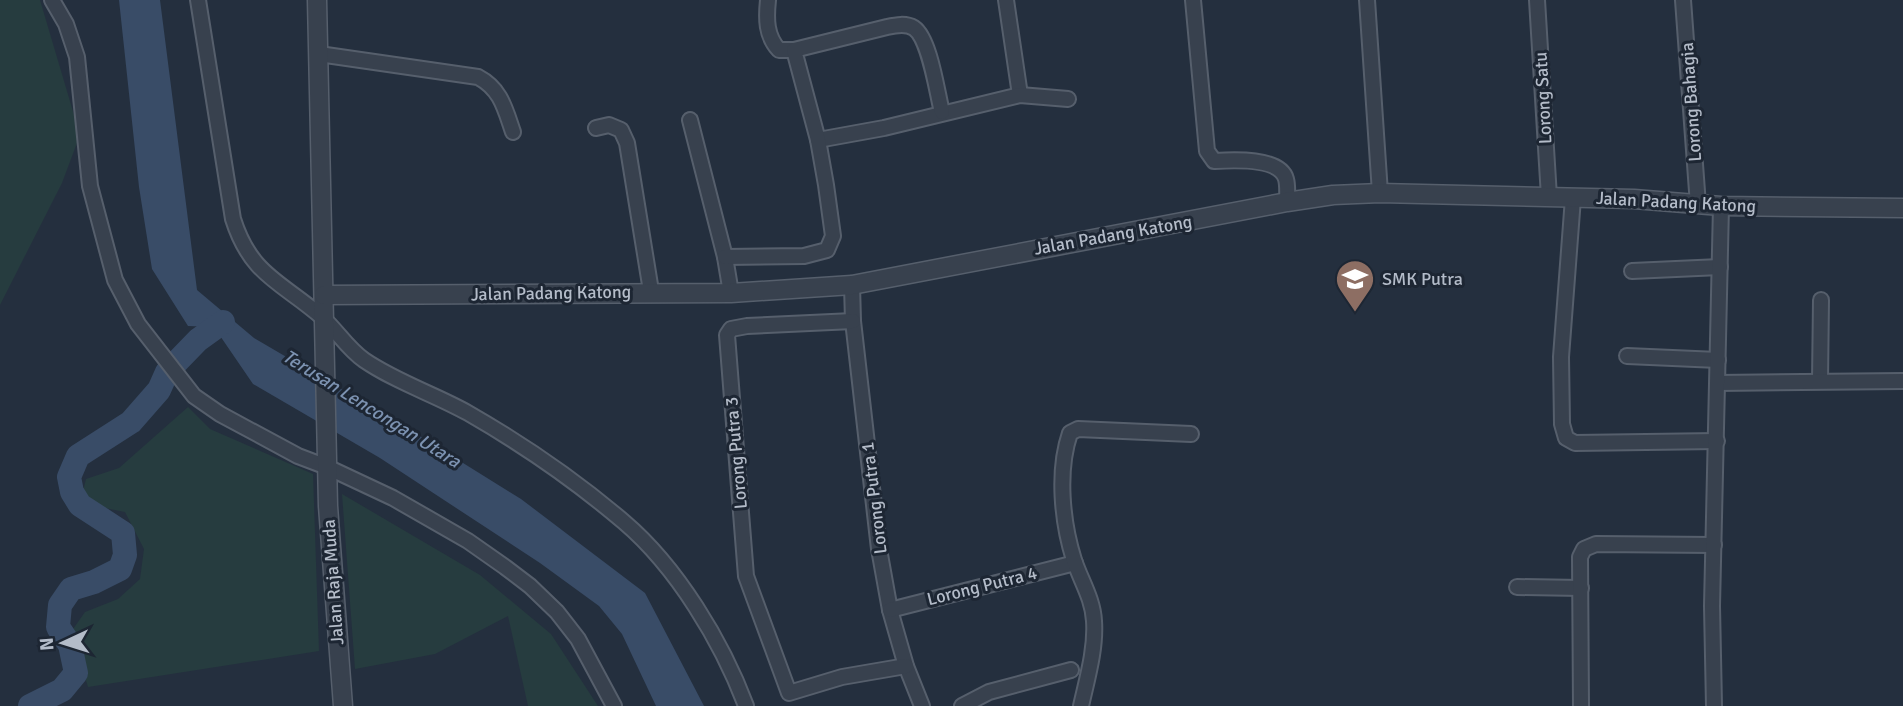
<svg xmlns="http://www.w3.org/2000/svg" width="1903" height="706" viewBox="0 0 1903 706" font-family="Signika,sans-serif">
<rect width="100%" height="100%" fill="#242f3e"/>
<g fill="#263c3f">
<path d="M0,0h40l40,135 -18,48 -62,122z"/>
<path d="M188,407l22,22 103,45 6,177 -231,36 -17,-55 14,-20 33,-13 22,-20 4,-30 -19,-37 -45,-9 6,-24 33,-11z"/>
<path d="M342,494l138,81 71,59 47,72h-70l-20,-90 -73,38 -80,15z"/>
</g>
<path fill="#394c67" d="M119,0h41l37,290 57,48 140,82 127,79 124,94 59,113h-48l-34,-72 -23,-28 -59,-43 -160,-105 -127,-74 -39,-57 -26,-1 -36,-57 -13,-82z"/>
<g fill="none" stroke-linecap="round" stroke-linejoin="round">
<path stroke="#394c67" stroke-width="24" d="M30,706l32,-16 14,-17 -6,-28 -12,-18 2,-22 11,-16 23,-7 26,-13 5,-14 -2,-22 -43,-28 -8,-13 -3,-15 9,-21 53,-34 28,-32 8,-18 31,-32 25,-18"/>
<g stroke="#565f6c" stroke-width="18">
<g id="minor">
<path d="M52,0l14,24 11,33 13,129 25,94 23,44 56,72 26,18 78,42 29,11 66,31 75,43 37,26 25,19 27,26 21,27 36,67"/>
<path d="M198,0l35,219c18,57 49,63 90,99 14,13 25,31 41,42 32,22 70,34 104,53 54,31 108,68 156,109 53,45 98,120 122,184"/>
<path d="M768,0c-2,19 -2,36 11,50h15"/>
<path d="M1006,0l14,95"/>
<path d="M1193,0l14,151 7,10c18,-1 66,-4 72,18 2,7 1,16 1,23"/>
<path d="M1367,0l13,193"/>
<path d="M1537,0l12,197"/>
<path d="M1683,0l15,205"/>
<path d="M319,54l159,23c23,12 27,32 35,55"/>
<path d="M690,120l35,137 6,36"/>
<path d="M596,128l13,-3 12,5 6,13 24,148"/>
<path d="M818,140l66,-12 136,-33 48,4"/>
<path d="M1573,198l-12,159 1,67 4,14 9,5 142,-2"/>
<path d="M725,257l79,-1 23,-6 6,-14 -7,-51 -8,-45 -24,-90 93,-23c9,-2 19,-4 27,1 16,11 23,65 28,84"/>
<path d="M1632,271l88,-4"/>
<path d="M852,285l1,36 26,228 11,61 16,56 16,40"/>
<path d="M853,321l-106,5 -16,3 -4,6 19,241 43,117 53,-16 64,-11"/>
<path d="M1627,356l91,4"/>
<path d="M1820,381l1,-81"/>
<path d="M1718,383l185,-2"/>
<path d="M1517,587l64,1"/>
<path d="M890,610l185,-47"/>
<path d="M962,706l27,-14 82,-22"/>
<path d="M1081,706c6,-27 15,-57 13,-85 -1,-22 -13,-40 -20,-61 -12,-38 -17,-89 -4,-127l8,-4 113,5"/>
<path d="M1581,706l-1,-149 4,-8 12,-5 118,1"/>
<path d="M1714,706l-2,-100 9,-400"/>
</g>
</g>
<g stroke="#565f6c" stroke-width="21">
<g id="tertiary">
<path d="M317,0l11,506 15,200"/>
<path d="M324,295l407,-2 121,-8 435,-83 46,-7 47,-2 254,6 87,7 182,2"/>
</g>
</g>
<use href="#minor" stroke="#38414e" stroke-width="14"/>
<use href="#tertiary" stroke="#38414e" stroke-width="18"/>
</g>
<defs>
<g id="school-pin" transform="scale(2.0125)"><path d="M0 17L-7.5 6A9.5 9.5 0 1 1 7.5 6Z" fill="#8d6e63" stroke="#1d2633"/><path d="M0-5L7-2L0 1L-7-2ZM-4 1L0 2.5L4 1V4Q0 6-4 4Z" fill="#fff"/></g>
</defs>
<g fill-rule="evenodd">
<use href="#school-pin" x="1355" y="279"/>
</g>
<g text-anchor="middle" stroke-width="6" stroke-linejoin="round" paint-order="stroke">
<g font-size="18" fill="#b4bcc9" stroke="#1d2633">
<text transform="translate(1543 98) rotate(-93)" y="6">Lorong Satu</text>
<text transform="translate(1691 102) rotate(-94)" y="6">Lorong Bahagia</text>
<text transform="translate(1676 202) rotate(3)" y="6">Jalan Padang Katong</text>
<text transform="translate(1113 235) rotate(-10)" y="6">Jalan Padang Katong</text>
<text transform="translate(551 293) rotate(-1)" y="6">Jalan Padang Katong</text>
<text transform="translate(736 453) rotate(-95)" y="6">Lorong Putra 3</text>
<text transform="translate(874 498) rotate(-97)" y="6">Lorong Putra 1</text>
<text transform="translate(333 582) rotate(-94)" y="6">Jalan Raja Muda</text>
<text transform="translate(982 586) rotate(-14)" y="6">Lorong Putra 4</text>
</g>
<g font-size="18" fill="#b4bcc9" stroke="#1d2633" text-anchor="start">
<text x="1382" y="285">SMK Putra</text>
</g>
<g font-size="19" font-style="italic" fill="#7c92b1" stroke="#1d2633">
<text transform="translate(372 408) rotate(32)" y="7">Terusan Lencongan Utara</text>
</g>
</g>
<g transform="translate(63 643) rotate(266)" stroke="#1d2633" stroke-width="5" paint-order="stroke">
<path d="M0-5L12 26L0 18L-12 26Z" fill="#b4bcc9"/>
<text y="-10" font-size="19" font-weight="bold" text-anchor="middle" fill="#b4bcc9">N</text>
</g>
</svg>
